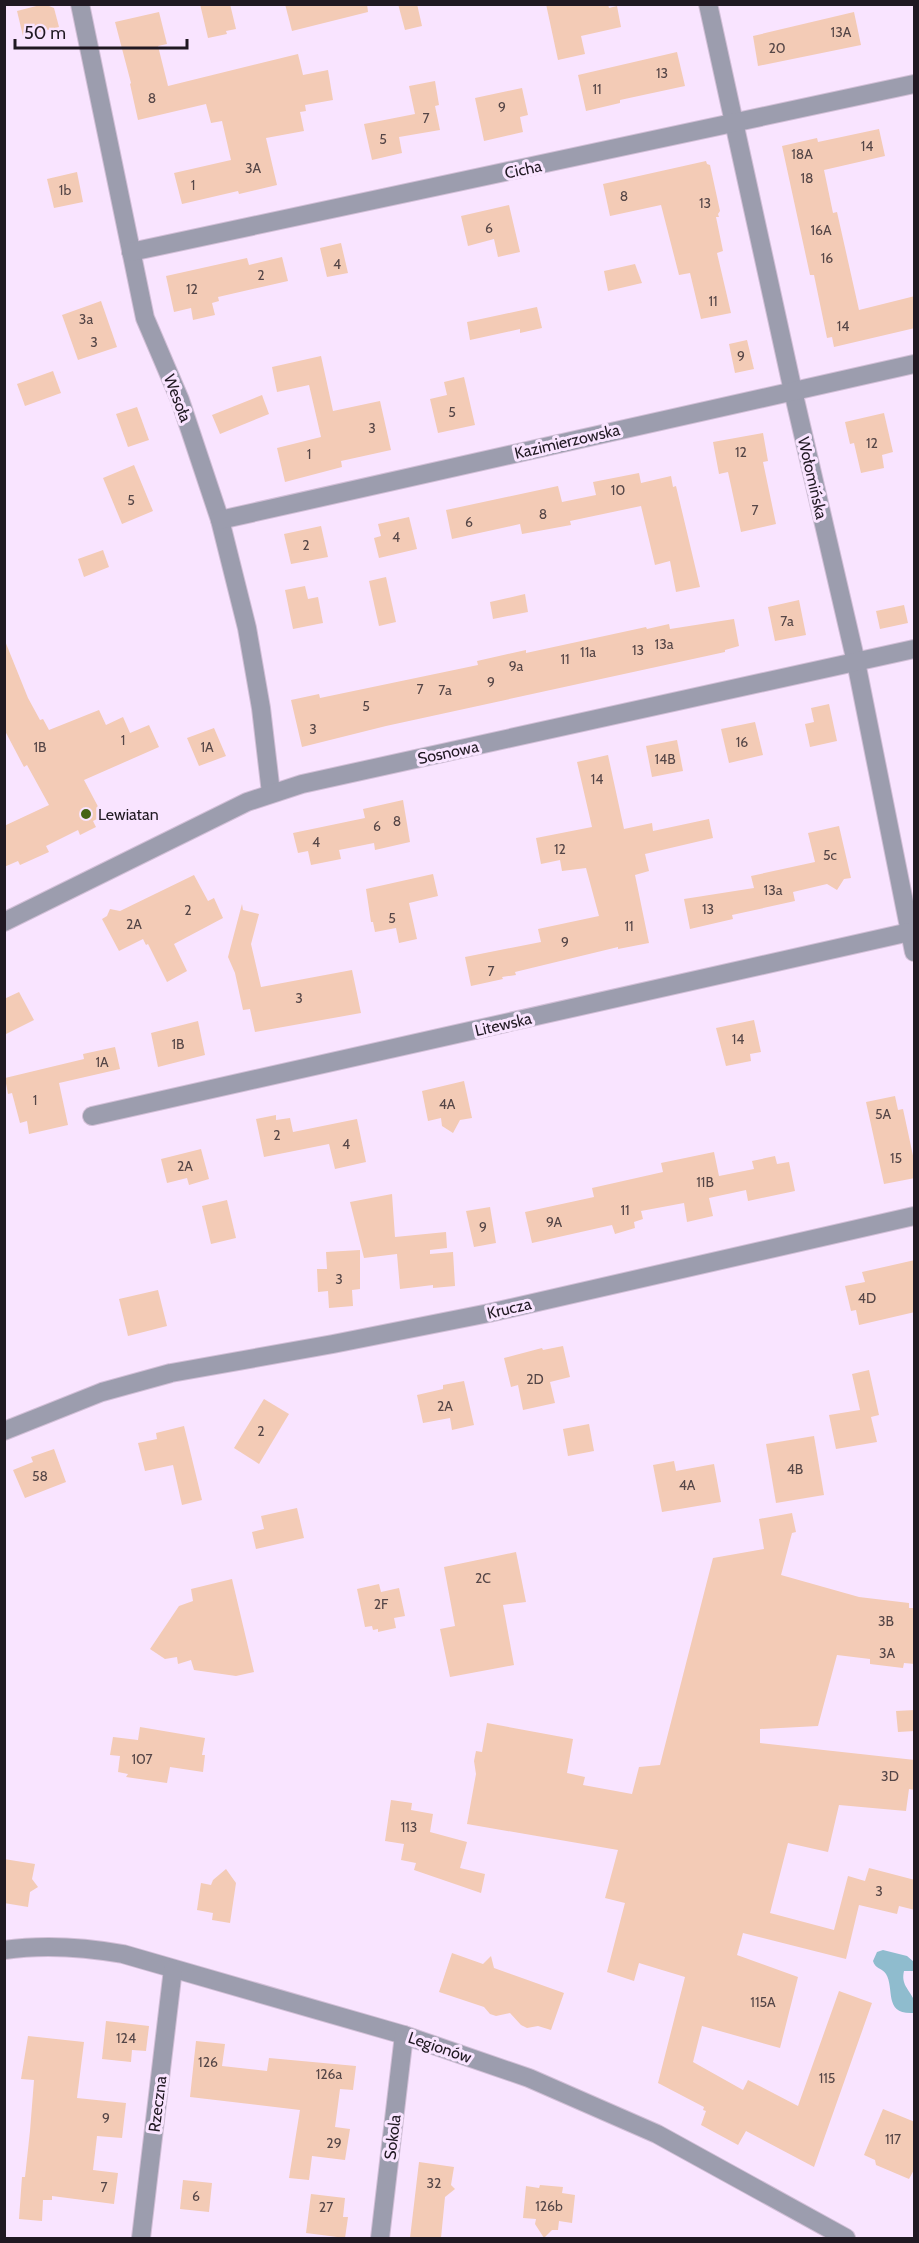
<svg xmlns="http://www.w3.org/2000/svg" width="919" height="2243" viewBox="0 0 919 2243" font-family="Cabin,sans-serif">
<rect width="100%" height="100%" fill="#f9e4ff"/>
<path fill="#8fbcce" d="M883,1950l24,6 7,6v9h-10c-3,13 4,17 9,27 2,4 1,10 1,15 -31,2 -19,-24 -28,-39 -4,-6 -11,-5 -13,-13l4,-9z"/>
<g fill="#f3cbb6">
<path d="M44,4l10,4 5,19 -36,9 -6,-25z"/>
<path d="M200,4h30l6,25 -10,2 1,3 -19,4z"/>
<path d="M285,4h82l1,8 -76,19z"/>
<path d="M398,4h19l5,22 -17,4z"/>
<path d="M546,4h62l1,4 8,-2 4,21 -40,9 4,18 -27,6z"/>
<path d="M159,12l8,32 -9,2 10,40 130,-32 5,21 25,-5 5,30 -28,5 1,6 -6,1 4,19 -38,7 11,47 -38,9 -1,-3 -56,13 -8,-31 57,-13 -9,-39 -11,2 -5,-19 -68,16 -8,-36 1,-1 -16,-61z"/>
<path d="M854,12l7,33 -103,21 -5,-30z"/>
<path d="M677,52l8,34 -65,14v3l-34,8 -8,-36z"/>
<path d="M435,81l4,24 -4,1 5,24 -41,7 3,16 -30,7 -8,-36 51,-10 -6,-28z"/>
<path d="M522,88l6,27 -8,2 3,15 -39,9 -9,-43z"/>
<path d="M879,129l6,27 -61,14 9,43 4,-1 22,98 56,-14v32l-81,19 -2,-10 -5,1 -13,-63h-4l-28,-129 35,-8 1,4z"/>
<path d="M706,161l1,3 3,1 10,46 -2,3 1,3h-3l7,34 -6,2 14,60 -30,6 -11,-46 -11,2 -18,-70 -51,11 -7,-32z"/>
<path d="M77,172l6,30 -29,6 -7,-29z"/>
<path d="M509,205l11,47 -22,5 -4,-18 -26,7 -7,-30z"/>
<path d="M341,243l7,30 -21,4 -7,-29z"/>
<path d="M282,257l6,24 -70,16 1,4 -7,2 3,12 -22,5 -2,-12 -17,4 -8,-36 81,-18 2,7z"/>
<path d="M635,264l7,19 -34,8 -4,-20z"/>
<path d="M101,301l16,46 -39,13 -16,-45z"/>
<path d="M537,307l5,21 -22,5v-4l-50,11 -3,-18z"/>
<path d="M747,340l7,29 -19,4 -6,-29z"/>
<path d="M321,356l12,55 47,-10 11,49 -50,11 1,6 -57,15 -8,-34 44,-11 -12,-52 -32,7 -5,-25z"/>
<path d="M53,371l8,22 -36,13 -8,-22z"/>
<path d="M464,377l11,48 -37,8 -8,-34 17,-4 -3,-13z"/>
<path d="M262,395l7,19 -49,20 -8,-19z"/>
<path d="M137,407l12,33 -21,7 -12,-33z"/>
<path d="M884,413l9,39 -11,3 2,13 -23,5 -7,-30 -4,1 -5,-22z"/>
<path d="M763,433l5,28 -5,1 13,62 -35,8 -13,-60 -9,2 -6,-32z"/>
<path d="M134,465l19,46 -31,13 -19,-46z"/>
<path d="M639,473l2,10 30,-7 2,11 3,-1 24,101 -24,5 -6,-31 -15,4 -14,-59 -71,15 1,4 -49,9 -2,-10 -68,15 -6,-29 112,-24 4,16 34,-7 -3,-13z"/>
<path d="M409,517l8,32 -38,9 -5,-20 7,-2 -3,-12z"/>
<path d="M321,526l7,31 -37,7 -7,-30z"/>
<path d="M103,550l6,17 -25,10 -6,-18z"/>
<path d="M386,577l10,45 -17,4 -10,-45z"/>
<path d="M305,586l3,13 10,-2 5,26 -30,6 -8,-39z"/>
<path d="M525,594l3,18 -35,7 -3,-17z"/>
<path d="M799,600l7,35 -31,6 -7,-34z"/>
<path d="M904,605l4,18 -28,6 -4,-18z"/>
<path d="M734,619l5,27 -14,4v2l-339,74 -84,21 -11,-47 28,-6 1,4 158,-33 -1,-4 49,-11v3l120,-26 1,2 22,-5 1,5z"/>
<path d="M5,641l23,57 12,22 3,-1 6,11 50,-20 7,15 17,-8 7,16 19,-8 10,22 -75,33 19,36 -10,5 3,6 -16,8 -2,-5 -32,16 3,6 -29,13 -2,-4 -14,6v-41l45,-21 -22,-40 -3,2 -20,-38z"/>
<path d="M829,704l8,37 -27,6 -5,-23 9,-2 -3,-14z"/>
<path d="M755,722l8,33 -34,8 -8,-34z"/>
<path d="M214,728l12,28 -27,10 -12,-28z"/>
<path d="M677,740l6,31 -31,6 -6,-31z"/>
<path d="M608,755l16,74 28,-6 1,8 56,-12 4,19 -68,16 4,17 -14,4 14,68 -31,6v-2l-103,25 1,3 -14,2 1,2 -32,7 -6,-29 76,-15 -3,-13 61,-13 -13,-48 -24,3 -2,-11 -19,4 -5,-26 56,-11 -15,-65z"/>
<path d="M403,800l7,42 -35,8 -1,-7 -35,7 2,9 -30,6 -3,-14 -10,2 -5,-20 72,-15 -2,-9z"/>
<path d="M839,826l12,52 -7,1 -7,11 -10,-6 -34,8 2,9 -63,14 1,4 -43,10 -6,-30 70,-11 -3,-12 64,-14 -7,-29z"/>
<path d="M433,874l5,22 -29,7 8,36 -18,4 -3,-15 -21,4 -2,-10h-2l-5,-33z"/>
<path d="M194,875l14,26 6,-3 9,20 -49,26 13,27 -20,11 -19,-38 -2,1 -3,-6 -24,12 -17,-32 5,-3 3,-7 10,2z"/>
<path d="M242,904l1,6 16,4 -8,30 10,43 91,-17 9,43 -106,19 -5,-23 -7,1 -8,-37 -7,-16z"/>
<path d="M19,992l15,28 -30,15v-36z"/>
<path d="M754,1020l7,32 -11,2 1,7 -25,5 -10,-38z"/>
<path d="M198,1021l7,34 -47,12 -7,-34z"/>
<path d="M115,1047l5,22 -61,14 9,42 -39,9 -2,-13 -7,2 -8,-30 -4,1 -3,-16 79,-19 -1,-5z"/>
<path d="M464,1081l8,37 -12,2 -7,13 -11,-7 -1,-8 -13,3 -6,-30z"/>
<path d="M895,1096l3,14 5,-1 12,56v13l-31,6 -18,-82z"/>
<path d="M276,1115v5l14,-2 3,14 64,-13 9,43 -31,7 -6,-25 -65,13 -8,-38z"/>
<path d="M201,1149l8,30 -20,6 -2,-7 -20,5 -6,-24z"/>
<path d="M714,1152l5,24 35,-7 -2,-8 23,-5 2,8 12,-2 6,29 -47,10 -2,-11 -37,8 4,18 -26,6 -3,-19 -43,8 2,8 -9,3 1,6 -20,6 -3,-9 -80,18 -7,-31 69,-15 -2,-9 71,-16 -2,-9z"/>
<path d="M392,1194l3,43 51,-5 1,16 -17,2v4l23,-2 2,34 -22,2v-3l-33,4 -3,-35 -33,4 -14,-56z"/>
<path d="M227,1200l9,38 -25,6 -9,-38z"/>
<path d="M490,1207l6,36 -22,4 -8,-36z"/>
<path d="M360,1250v39l-8,1 1,16 -24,2 -1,-17 -10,1 -1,-23h10l-1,-17z"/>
<path d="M915,1260v52l-56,13 -3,-15 -5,1 -6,-25 20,-4 -3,-10z"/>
<path d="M158,1290l9,36 -39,10 -9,-37z"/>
<path d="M563,1346l7,31 -20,5 5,21 -32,7 -5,-25 -7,2 -7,-29 38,-10 1,2z"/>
<path d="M869,1370l10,45 -8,2 6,25 -41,7 -7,-34 31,-5 -8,-36z"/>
<path d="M464,1381l10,44 -22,5 -2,-12 -27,5 -6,-28 26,-6v-4z"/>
<path d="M264,1399l25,15 -30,50 -25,-16z"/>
<path d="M589,1424l5,27 -26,5 -5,-27z"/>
<path d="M184,1426l18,74 -20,5 -9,-40 -28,6 -7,-28 19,-4 -1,-6z"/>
<path d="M814,1436l10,59 -48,8 -10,-59z"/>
<path d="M54,1449l12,33 -41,16 -12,-28 20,-8 -2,-5z"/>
<path d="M674,1461l2,10 38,-7 7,38 -59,10 -9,-47z"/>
<path d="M297,1508l7,30 -48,11 -4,-17 12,-3 -3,-13z"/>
<path d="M792,1513l4,19 -4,1 -11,42 78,22 50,6v5h6v56l-11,-1 -1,5 -33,-4v-5l-33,-4 -19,71 -58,3v14l155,17v30l-6,-1 -3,22 -67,-6 -11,47 -40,-9 -18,70 64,17 14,-54 17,5 4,-13 46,12v30l-16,-4 -2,8 -38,-9 -13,54 -103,-26 -6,22 61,22 -18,71 -78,-22 -9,36 50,28 5,-10 50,26 41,-115 33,12 -58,164 -68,-36 -8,14 -37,-20 5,-14 -3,-1 1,-3 -46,-24 27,-106 -46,-14 -5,18 -27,-9 18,-69 -20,-5 13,-48 -151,-26 9,-50 -2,-13 2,-10 6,1 5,-29 86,16 -6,34 18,4 -2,8 49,9 7,-27 21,-2 53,-207 51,-9 -5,-30z"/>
<path d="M516,1552l10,50 -23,3 11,60 -64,12 -10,-48 15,-3 -11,-59z"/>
<path d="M232,1579l22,93 -18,4 -42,-6 -3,-10 -13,4 -1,-7 -12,2 -15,-10 29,-43 14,-5 -2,-12z"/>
<path d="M379,1584l2,8 18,-4 6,28 -11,2 2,10 -18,4v-3l-5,1 -1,-4 -7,1 -8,-38z"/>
<path d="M915,1710v21l-17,1 -2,-21z"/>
<path d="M140,1727l65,11 -3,17h3l-2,17 -33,-5 -3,16 -41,-6 2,-3 -10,-2 2,-16 -10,-1 3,-18 25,3z"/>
<path d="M391,1800l21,3 -1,7 22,4 -3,18 37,10 -7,26 25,6 -4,19 -67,-23 2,-7 -15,-3 3,-16 -19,-3z"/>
<path d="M4,1859l31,5 -3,15 6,8 -8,5 -2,15 -24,-4z"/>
<path d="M226,1869l10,14 -6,40 -18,-3 1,-7 -16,-3 4,-27 10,2 2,-5z"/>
<path d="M452,1953l31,11 8,-8 3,12 70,25 -13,37 -13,-4 -11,2 -6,-3 -11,-12 -14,3 -6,-2 -6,-7 -45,-15z"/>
<path d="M106,2021l43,5 -3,25 -14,-1 -1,12 -29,-3z"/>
<path d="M28,2036l56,6 -7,56 49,5 -4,35 -25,-2 -4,34 25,3 -4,31 -62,-8v4h-9l-1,21 -23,-2 3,-42h3l5,-46 4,-51 -13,-1z"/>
<path d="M196,2041l29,3 -3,22 45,5 2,-13 87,8 -3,24 -13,-1 -5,38 15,2 -5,31 -33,-4 -3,24 -20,-2 11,-68 -110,-13z"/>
<path d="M883,2109l32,13v46l-6,11 -33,-14 -1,-5 -11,-5z"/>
<path d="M419,2162l35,5 -3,18 4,4 -10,8 -4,41h-31z"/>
<path d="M183,2180l29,3 -3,29 -29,-3z"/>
<path d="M540,2185l23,2 -1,6 13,2 -3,28 -13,-2 -1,9h-6l-8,8 -9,-14 1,-5 -13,-1 3,-32 13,2z"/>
<path d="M311,2194l34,4 -2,19h5l-3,21 -39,-5z"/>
</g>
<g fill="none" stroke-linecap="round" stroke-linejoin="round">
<g stroke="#d2bfd7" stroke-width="20">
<g id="minor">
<path d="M80,4l65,314 35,82 40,120 27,108 14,80 10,85"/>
<path d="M708,4l85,387 63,271 58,290"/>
<path d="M131,252l783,-168"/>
<path d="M220,520l694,-156"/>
<path d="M4,922l243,-120 55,-18 612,-135"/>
<path d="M92,1116l822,-185"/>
<path d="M4,1431l98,-39 69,-19 162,-29 156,-31 425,-97"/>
<path d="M4,1950c41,-6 80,-3 119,4l281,81 125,43 128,56 189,104"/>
<path d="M141,2238l32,-269"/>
<path d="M380,2238l24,-203"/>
</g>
</g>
<use href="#minor" stroke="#9c9dae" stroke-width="18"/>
</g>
<circle fill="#456316" stroke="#f9e4ff" stroke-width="2" cx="86" cy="814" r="6"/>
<g text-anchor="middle" stroke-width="6" stroke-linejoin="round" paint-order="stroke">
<g font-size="14" fill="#554647">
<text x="841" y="37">13A</text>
<text x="777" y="53">20</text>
<text x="662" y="78">13</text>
<text x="597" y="94">11</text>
<text x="152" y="103">8</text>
<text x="502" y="112">9</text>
<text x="426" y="123">7</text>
<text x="383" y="144">5</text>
<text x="867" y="151">14</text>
<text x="802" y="159">18A</text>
<text x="253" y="173">3A</text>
<text x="807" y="183">18</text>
<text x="193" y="190">1</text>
<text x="65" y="195">1b</text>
<text x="624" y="201">8</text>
<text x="705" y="208">13</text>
<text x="489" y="233">6</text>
<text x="821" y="235">16A</text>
<text x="827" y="263">16</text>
<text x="337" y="269">4</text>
<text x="261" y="280">2</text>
<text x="192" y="294">12</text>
<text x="713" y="306">11</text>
<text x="86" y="324">3a</text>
<text x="843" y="331">14</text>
<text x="94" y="347">3</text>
<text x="741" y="361">9</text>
<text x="452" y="417">5</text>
<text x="372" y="433">3</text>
<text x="872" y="448">12</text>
<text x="741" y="457">12</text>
<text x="309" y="459">1</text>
<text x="618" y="495">10</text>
<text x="131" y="505">5</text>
<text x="755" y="515">7</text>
<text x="543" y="519">8</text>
<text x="469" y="527">6</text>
<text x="396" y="542">4</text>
<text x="306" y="550">2</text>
<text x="787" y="626">7a</text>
<text x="664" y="649">13a</text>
<text x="638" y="655">13</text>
<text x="588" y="657">11a</text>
<text x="565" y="664">11</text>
<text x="516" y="671">9a</text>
<text x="491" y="687">9</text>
<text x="420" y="694">7</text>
<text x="445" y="695">7a</text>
<text x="366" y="711">5</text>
<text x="313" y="734">3</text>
<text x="123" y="745">1</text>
<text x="742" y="747">16</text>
<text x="40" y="752">1B</text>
<text x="207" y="752">1A</text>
<text x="665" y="764">14B</text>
<text x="597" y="784">14</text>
<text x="397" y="826">8</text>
<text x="377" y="831">6</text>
<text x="316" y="847">4</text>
<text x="560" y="854">12</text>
<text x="830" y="860">5c</text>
<text x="773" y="895">13a</text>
<text x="708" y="914">13</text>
<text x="188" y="915">2</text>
<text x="392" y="923">5</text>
<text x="134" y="929">2A</text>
<text x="629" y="931">11</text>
<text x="565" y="947">9</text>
<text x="491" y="976">7</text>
<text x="299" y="1003">3</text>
<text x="738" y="1044">14</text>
<text x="178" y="1049">1B</text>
<text x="102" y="1067">1A</text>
<text x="35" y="1105">1</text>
<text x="447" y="1109">4A</text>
<text x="883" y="1119">5A</text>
<text x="277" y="1140">2</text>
<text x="346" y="1149">4</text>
<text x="896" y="1163">15</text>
<text x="185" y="1171">2A</text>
<text x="705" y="1187">11B</text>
<text x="625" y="1215">11</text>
<text x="554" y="1227">9A</text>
<text x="483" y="1232">9</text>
<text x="339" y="1284">3</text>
<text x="867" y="1303">4D</text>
<text x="535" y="1384">2D</text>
<text x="445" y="1411">2A</text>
<text x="261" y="1436">2</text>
<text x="795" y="1474">4B</text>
<text x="40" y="1481">58</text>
<text x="687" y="1490">4A</text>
<text x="483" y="1583">2C</text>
<text x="381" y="1609">2F</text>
<text x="886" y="1626">3B</text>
<text x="887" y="1658">3A</text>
<text x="142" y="1764">107</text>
<text x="890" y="1781">3D</text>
<text x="409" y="1832">113</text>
<text x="879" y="1896">3</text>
<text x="763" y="2007">115A</text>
<text x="126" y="2043">124</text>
<text x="208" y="2067">126</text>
<text x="329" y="2079">126a</text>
<text x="827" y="2083">115</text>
<text x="106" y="2123">9</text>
<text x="893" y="2144">117</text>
<text x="334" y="2148">29</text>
<text x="434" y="2188">32</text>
<text x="104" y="2192">7</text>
<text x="196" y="2201">6</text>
<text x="549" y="2211">126b</text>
<text x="326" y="2212">27</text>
</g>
<g font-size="16" fill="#201922" stroke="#f9e4ff">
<text transform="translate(523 169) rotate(-12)" y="6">Cicha</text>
<text transform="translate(178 398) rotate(69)" y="6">Wesoła</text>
<text transform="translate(567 441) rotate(-13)" y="6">Kazimierzowska</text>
<text transform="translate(813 478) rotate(77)" y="6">Wołomińska</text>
<text transform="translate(448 752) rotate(-12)" y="6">Sosnowa</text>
<text transform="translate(503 1024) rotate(-13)" y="6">Litewska</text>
<text transform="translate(509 1308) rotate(-13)" y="6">Krucza</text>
<text transform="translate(440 2047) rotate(19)" y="6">Legionów</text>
<text transform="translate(157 2104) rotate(-83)" y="6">Rzeczna</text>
<text transform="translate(392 2137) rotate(-83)" y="6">Sokola</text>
</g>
<g font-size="16" fill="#201922" stroke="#f9e4ff" text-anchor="start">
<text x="98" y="820">Lewiatan</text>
</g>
</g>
<rect width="919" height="2243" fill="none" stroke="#201922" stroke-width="12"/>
<path d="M15 39v9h172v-9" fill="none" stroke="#201922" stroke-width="3"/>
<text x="24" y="39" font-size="18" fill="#201922" stroke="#f9e4ff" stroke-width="4.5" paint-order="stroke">50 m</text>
</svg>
